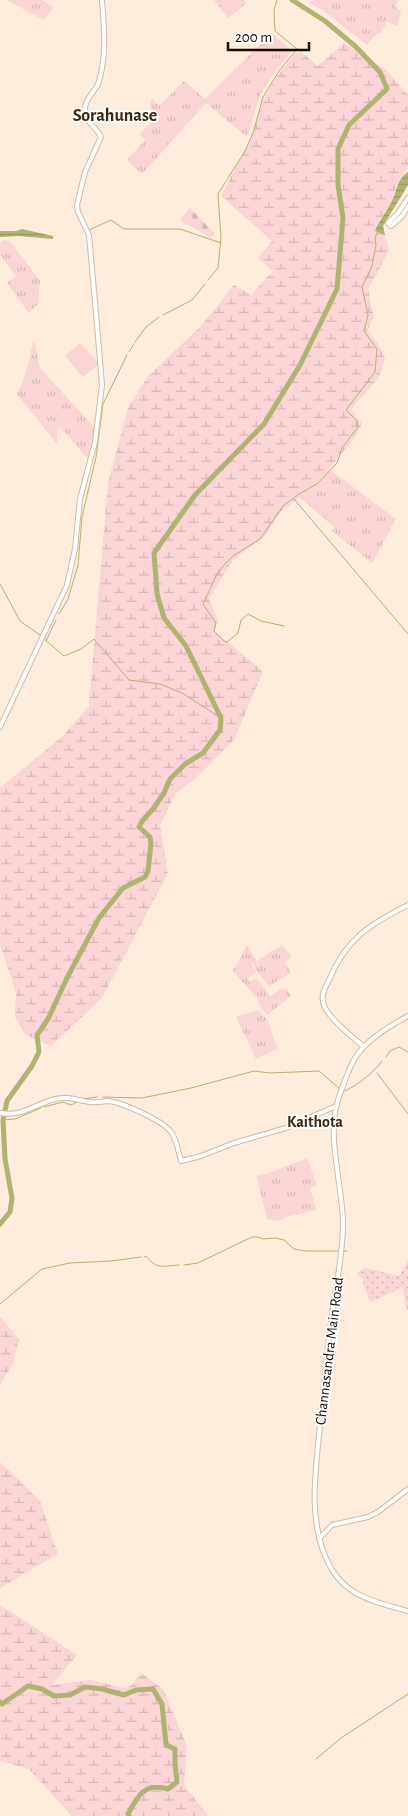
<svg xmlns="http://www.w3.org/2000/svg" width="408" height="1816" viewBox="0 0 408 1816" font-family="'Alegreya Sans',sans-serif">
<defs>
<pattern id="grass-tufts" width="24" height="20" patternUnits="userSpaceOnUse" patternTransform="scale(1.25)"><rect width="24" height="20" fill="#fbd4d6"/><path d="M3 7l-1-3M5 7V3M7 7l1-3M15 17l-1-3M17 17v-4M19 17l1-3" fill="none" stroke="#d6b5b6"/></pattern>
<pattern id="wetland-marsh" width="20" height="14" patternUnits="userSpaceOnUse" patternTransform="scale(1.25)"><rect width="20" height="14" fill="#fbd4d6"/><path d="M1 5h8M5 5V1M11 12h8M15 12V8" fill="none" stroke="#d6b5b6"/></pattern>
<pattern id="cemetery-stones" width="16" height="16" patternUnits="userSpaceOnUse" patternTransform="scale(1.25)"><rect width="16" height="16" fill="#fbd4d6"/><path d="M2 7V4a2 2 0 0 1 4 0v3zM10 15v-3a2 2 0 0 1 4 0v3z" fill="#d6b5b6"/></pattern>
<pattern id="garden-dots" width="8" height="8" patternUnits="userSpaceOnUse" patternTransform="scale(1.25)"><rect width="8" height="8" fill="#fbd4d6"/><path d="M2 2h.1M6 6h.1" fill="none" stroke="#d6b5b6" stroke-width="1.8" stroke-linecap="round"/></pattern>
<pattern id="water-rules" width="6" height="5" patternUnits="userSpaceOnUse" patternTransform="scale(1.25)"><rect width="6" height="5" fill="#b0b472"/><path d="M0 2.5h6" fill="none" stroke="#969961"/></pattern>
</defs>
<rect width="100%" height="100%" fill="#ffecdc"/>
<g fill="url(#grass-tufts)">
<path d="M6,0h36l11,7 -9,13z"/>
<path d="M214,0h30l2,4 -18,14z"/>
<path d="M315,0h83l-3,6 6,6 -4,14 -10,-4 -7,12 -3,-1 -10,12 -46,-36 -13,-6z"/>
<path d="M272,33l20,18 -17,21 -15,23 -13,42 -41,-34 -64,71 -15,-14 18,-20 -5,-6 14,-16 -4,-12 2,-8 7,8 25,-25 21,18z"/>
<path d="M3,240l7,1 30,40 -2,23 -9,9 -22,-30 9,-7 -16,-21v-12z"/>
<path d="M33,342l2,1 5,25 55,60 -5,33 -30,-34 -3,2v15l-40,-50c9,-16 12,-34 16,-52z"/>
<path d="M329,469l67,50 -24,44 -40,-32 2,-4 -35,-30 18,-13z"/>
<path d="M247,945l10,16 25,-16 10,12 -8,5 7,11 -22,13 -12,-15 -4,-7 4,-3 -6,3 5,8 -8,6 2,4 6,-4 15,18 11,-8 2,2 2,-2 5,8 -24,19 -6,-7 -4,-10 -24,-27z"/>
<path d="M258,1010l10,10 3,12 7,16 -22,11 -20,-42z"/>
<path d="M307,1158l10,27 -7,3 6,22 -30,7 -8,4 -11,-2 -11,-45 2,2c17,-5 33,-12 49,-18z"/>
</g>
<g fill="url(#wetland-marsh)">
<path d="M344,43l41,26 23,26v71l-12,20 -4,17 -13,18 -4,10 10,4 4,16 -21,39 6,28 -7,12 11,13 7,16 -7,20 -27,30 11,15 -7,13 -38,47 -36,27 -16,25 -33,25 -23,38 9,22 -4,10 49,40 -29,69 -38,38 -20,15 -16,32 8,48 -66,125 -51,48 -25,-11 -11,-18 1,-25 -16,-47v-157l63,-52 26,-30 19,-223 20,-75 20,-32 53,-50 33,-41 17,10 22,-24 -15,-13 14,-17 -51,-45 30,-58 13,-40 10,-17 21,-28h7l16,13z"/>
<path d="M0,1317l19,22 -6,25 -13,21z"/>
<path d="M0,1462l40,39 18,53 -58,34z"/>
<path d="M0,1605l77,50 -25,30 39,-5 34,8 6,-2 10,-13 22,16 24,57 -3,39 24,31h-136l-43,-47 -29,-8z"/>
</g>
<path fill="url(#cemetery-stones)" d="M190,208l24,25 -3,5 -31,-18z"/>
<path fill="url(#garden-dots)" d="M408,1260v51l-3,-7 -2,-17 -33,15 -7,-18v-5l-7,-6 9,-5 34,8z"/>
<path fill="#fbd4d6" d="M80,343l19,21 -16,13 -18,-21z"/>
<g fill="url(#water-rules)">
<path d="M408,172v13l-25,41 2,9 -10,-4c4,-11 11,-18 16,-28 6,-10 5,-24 17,-31z"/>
<path d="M22,229l31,7v3l-35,-3 -18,1v-6h16z"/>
</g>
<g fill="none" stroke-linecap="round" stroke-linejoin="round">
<g stroke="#b0b472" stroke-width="1">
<path d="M89,230l22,-10 13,9h56l41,14"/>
<path d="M208,280l10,-12 3,-31 -3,-43 27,-43 8,-18 10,-36 16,-26 18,-22 -22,-18 -1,-21 3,-10"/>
<path d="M163,315l29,-15 13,-16"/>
<path d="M135,342l11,-15 13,-10"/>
<path d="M129,352l5,-8"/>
<path d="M294,499l114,135"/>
<path d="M0,584l20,37 20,14"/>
<path d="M59,614l9,-15 10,-34 4,-48 14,-60 7,-53 24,-49"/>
<path d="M284,626l-23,-5 -13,-7 -7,6 -3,13 -11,9 -3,-1 -10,-10 2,-8 -13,-19 14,-30 7,-9 9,-9 27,-17 23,-33 16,-12 18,-10 20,-21 5,-15 16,-21 -1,-6 -11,-11 29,-38 2,-23 -13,-18 4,-16 -6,-28 10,-21 4,-21 -1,-7 3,-7"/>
<path d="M44,639l20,17 17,-7 13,-10 35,41 31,4 22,9 39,25"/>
<path d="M46,641l10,-21"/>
<path d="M386,1057l4,-6 9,-4 9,5"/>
<path d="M377,1073l31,41"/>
<path d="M345,1091c13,-6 29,-19 37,-30"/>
<path d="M103,1097l39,1 49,-10 63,-17 16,2 49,-2 21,18"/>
<path d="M83,1099l14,-2"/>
<path d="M44,1107l19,-5 8,3 8,-4"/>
<path d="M3,1120l12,-1 26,-11"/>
<path d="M344,1251h3"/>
<path d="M144,1257l2,-1c11,14 17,10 33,9"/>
<path d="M184,1265l14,-2 54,-26h6l5,2 12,-1 9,2 10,9 11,2h34"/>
<path d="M0,1304l42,-35 28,-6 41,-2 30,-4"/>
<path d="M316,1759l25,-21 67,-44"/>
</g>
<g stroke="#b0b472" stroke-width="5">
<path d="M0,1224l10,-12 2,-14 -7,-39 -2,-39 4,-19 25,-35 7,-14 -2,-17 11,-16 20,-43 31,-58 24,-30 22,-11 3,-6 3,-28 -1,-6 -11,-10 4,-7 10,-11 11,-16 6,-14 15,-15 18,-11 17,-23 1,-12 -35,-72 -22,-28 -7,-24 -3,-41 41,-58 69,-71 36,-59 37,-76 6,-71 -5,-33v-36l11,-24 38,-36 -7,-17 -25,-26 -30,-25 -33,-21"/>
<path d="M0,1702l2,2 26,-18 14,3 12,7 16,-1 15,-8 17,2 22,6 12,-5 17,-1 9,15 4,41 9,4v14l2,19 -9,7c-23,-7 -30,6 -40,25l1,2"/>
</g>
<g stroke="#d7b99f" stroke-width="6">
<g id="minor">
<path d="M408,198l-10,15 -10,10 3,3 11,-10 6,-10"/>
<path d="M0,727l67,-142 8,-36 5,-50 15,-57 7,-57 -6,-72 -7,-78 -11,-23 -1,-7 8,-33 16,-35c-3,-8 -13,-13 -15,-22 -5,-15 10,-22 13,-34 8,-26 5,-55 3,-81"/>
<path d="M408,1016c-17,9 -39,22 -51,39 -6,7 -17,38 -20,49 -10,32 6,85 6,120 0,33 -8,65 -12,98 -5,37 -8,75 -12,113 -4,41 -10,84 7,123 16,38 46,43 82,53"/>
<path d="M364,1047c-11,-10 -39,-31 -41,-45 -2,-8 3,-16 6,-22 17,-41 41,-56 79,-75"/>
<path d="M0,1113c24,4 34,-9 55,-14 12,-3 22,1 34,3 7,1 13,-1 20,-1 14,2 53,19 62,31 6,8 7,18 10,29l20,-5 33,-13 52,-15 50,-22"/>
<path d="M319,1539l13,-14 36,-8 10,-5 30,-23"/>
</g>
</g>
<use href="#minor" stroke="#fff" stroke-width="4"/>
</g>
<g text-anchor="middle" stroke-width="4" stroke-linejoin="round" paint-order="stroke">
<g font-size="15" fill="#150b03" stroke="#fdfdfd">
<text transform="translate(329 1351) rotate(-83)" y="5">Channasandra Main Road</text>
</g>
<g font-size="16" font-weight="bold" fill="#3e2710" stroke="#fdfdfd">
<text x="315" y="1127">Kaithota</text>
</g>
<g font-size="18" font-weight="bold" fill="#3e2710" stroke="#fdfdfd">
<text x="115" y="121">Sorahunase</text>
</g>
</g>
<path d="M228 42v8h81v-8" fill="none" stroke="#150b03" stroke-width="2.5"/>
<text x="235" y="42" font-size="15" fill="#150b03" stroke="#fdfdfd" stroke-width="4" paint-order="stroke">200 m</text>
</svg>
